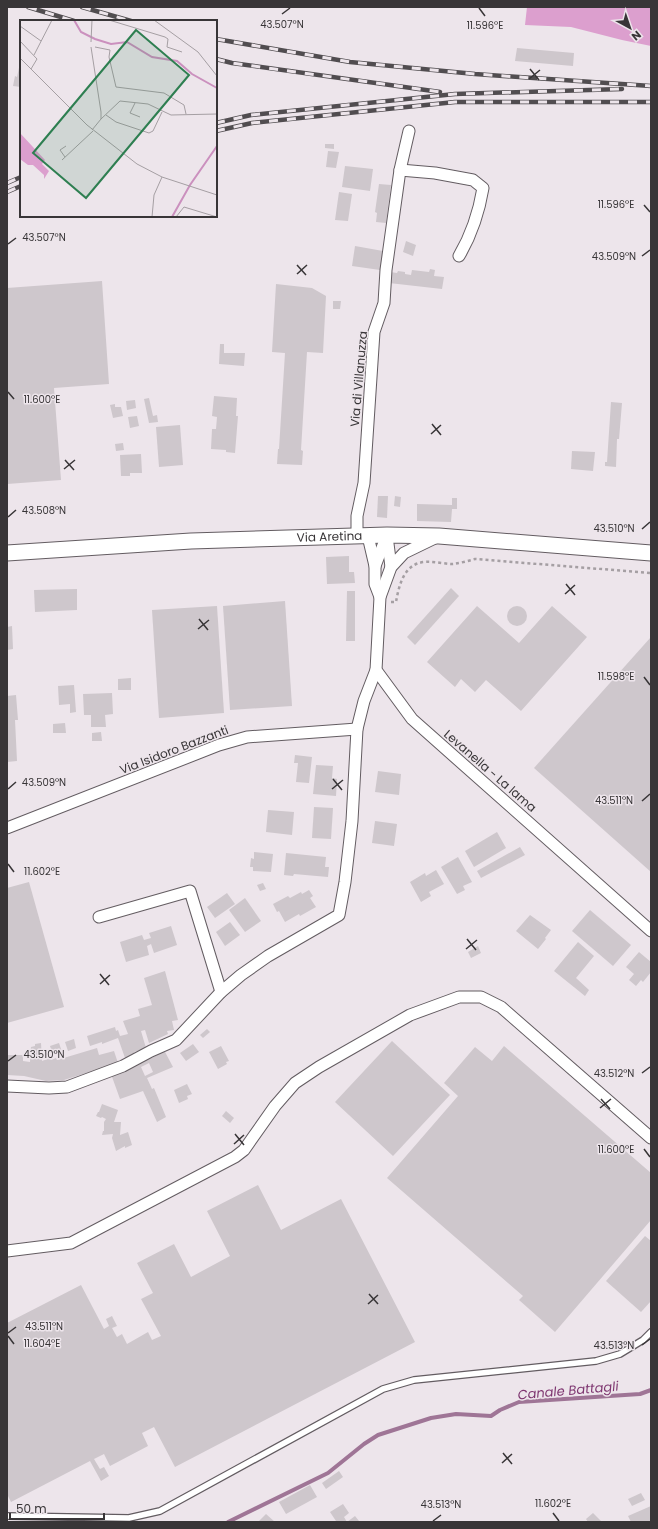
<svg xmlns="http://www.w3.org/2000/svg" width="658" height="1529" viewBox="0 0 658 1529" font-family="Poppins,sans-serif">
<rect width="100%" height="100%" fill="#ede5eb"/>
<path fill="#dc9fce" d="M527,7h124v39l-29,-6 -51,-13 -46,-2z"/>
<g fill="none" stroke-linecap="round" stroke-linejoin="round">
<path stroke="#9f7596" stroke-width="4" d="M228,1522l100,-49 36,-29 14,-9 53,-17 25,-4 35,2 9,-6 19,-8 121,-8 11,-4"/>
</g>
<g fill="#cec7cc" fill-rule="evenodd">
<path d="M517,48l57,5 -1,13 -58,-5z"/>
<path d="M20,63h1v24l-8,-1 2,-10 2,1z"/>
<path d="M325,144h9v5l-9,-1z"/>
<path d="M328,151l11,1 -3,16 -10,-1z"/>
<path d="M345,166l28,3 -3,22 -28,-4z"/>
<path d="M379,184l12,1 -5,38 -10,-1 1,-9 -2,-1z"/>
<path d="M339,192l13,2 -4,27 -13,-1z"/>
<path d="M406,241l10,4 -3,11 -10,-4z"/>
<path d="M355,246l28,5 -3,19 -28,-4z"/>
<path d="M430,269l5,1 -1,6 10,1 -2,12 -53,-6 1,-11 7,1 1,-2 7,1v2l6,1 1,-5 17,2z"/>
<path d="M102,281l7,103 -55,4 7,92 -54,4v-196z"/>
<path d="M276,284l36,4 14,8 -3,57 -16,-1 -6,98 2,1 -1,14 -25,-1 1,-15h1l6,-96 -13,-1z"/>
<path d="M333,301h8l-1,8h-7z"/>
<path d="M220,344h4v9h21l-1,13 -25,-2z"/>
<path d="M214,396l23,2 -1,18h2l-3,37 -9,-1v-2l-15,-1 1,-20h4l1,-12 -5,-1z"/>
<path d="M149,398l4,18 4,-1 1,7 -9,1 -5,-24z"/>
<path d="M135,400l1,8 -9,2 -1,-9z"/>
<path d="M611,402l11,1 -3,36h-2l-1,28 -11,-1v-4h2z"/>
<path d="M115,404v3h6l2,9 -10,2 -3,-13z"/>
<path d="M137,416l2,10 -9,2 -2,-11z"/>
<path d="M180,425l3,40 -24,2 -3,-40z"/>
<path d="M123,443l1,7 -8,1 -1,-7z"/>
<path d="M572,451l23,1 -2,19 -22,-2z"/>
<path d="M141,454l1,19h-12v3h-9l-1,-21z"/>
<path d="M378,496h10l-1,22 -10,-1z"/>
<path d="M395,496l6,1 -1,10 -6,-1z"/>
<path d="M452,498h5v11h-5l-1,13 -34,-1v-17l35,1z"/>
<path d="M349,556v16h5l1,11 -28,1 -1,-27z"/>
<path d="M451,588l8,8 -44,49 -8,-8z"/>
<path d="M77,589v21l-42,2 -1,-22z"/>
<path d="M347,591h8v50h-9z"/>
<path d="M285,601l7,105 -62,4 -7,-104z"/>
<path d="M217,606l7,107 -65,5 -7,-108z"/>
<path d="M477,606l42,37 33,-37 35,31 -66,74 -35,-31 -11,12 -14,-13 -6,8 -28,-25z"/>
<circle cx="517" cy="616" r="10"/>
<path d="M12,626l1,23 -6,1v-23z"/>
<path d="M651,637v235l-117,-104z"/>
<path d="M131,678v12h-13v-11z"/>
<path d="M74,685l2,27 -6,1v-9l-11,1 -1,-19z"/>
<path d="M112,693l1,21 -8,1 1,12h-15v-12h-7l-1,-21z"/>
<path d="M16,695l2,25h-3l2,41 -10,1v-66z"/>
<path d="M65,723l1,10h-13v-9z"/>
<path d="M101,732l1,9h-10v-8z"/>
<path d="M295,755l17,2 -3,26 -13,-1 2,-19h-4z"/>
<path d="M316,765l17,1 -1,12 5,1 -1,17 -23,-2z"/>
<path d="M378,771l23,3 -2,21 -24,-3z"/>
<path d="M314,807l19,1 -2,31 -19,-1z"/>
<path d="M268,810l26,2 -2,23 -26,-3z"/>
<path d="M375,821l22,3 -3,22 -22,-3z"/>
<path d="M497,832l9,16 -32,19 -9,-16z"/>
<path d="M520,847l5,8 -44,23 -4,-7z"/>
<path d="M254,852l19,2 -2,18 -18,-1v-4h-3l1,-9 3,1z"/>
<path d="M286,853l40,4 -1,10h4l-1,10 -34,-3 -1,2 -9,-1z"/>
<path d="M458,857l14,25 -9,4 2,4 -8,4 -16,-27z"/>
<path d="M436,870l8,14 -15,8 2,4 -10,6 -11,-20 15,-9 1,3z"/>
<path d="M29,882l35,125 -57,16v-135z"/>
<path d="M263,883l3,6 -6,2 -3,-6z"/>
<path d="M309,890l4,6 -3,2 6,9 -16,9 -1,-2 -14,8 -6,-11 -2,1 -4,-8 15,-8 2,2 11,-6 1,2z"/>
<path d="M227,893l8,11 -20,14 -8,-11z"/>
<path d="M245,898l16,23 -16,11 -16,-22z"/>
<path d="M590,910l41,35 -18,21 -41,-35z"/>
<path d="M530,915l21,15 -6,8 1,1 -8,10 -22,-18z"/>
<path d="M230,922l10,13 -15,11 -9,-14z"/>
<path d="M171,926l6,19 -23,8 -3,-9 -4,2 2,9 -23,7 -6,-20 22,-7 2,5 7,-2 -2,-5z"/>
<path d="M578,942l16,14 -18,22 13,12 -4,6 -31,-25z"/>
<path d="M478,946l3,7 -10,5 -3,-6z"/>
<path d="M639,952l12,10v10l-8,10 -2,-2 -5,6 -7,-6 5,-6 -8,-7z"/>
<path d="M165,971l13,49 -6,1 2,9 -7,1 1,3 -19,9 -4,-13 -4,1 5,17 -12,4 1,3 -10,3 -7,-20 -16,6v-2l-12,4 -3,-10 28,-9 1,4 2,-1 2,6 8,-2 -5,-13 17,-5 -2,-7 14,-4 -8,-27z"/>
<path d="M207,1029l3,3 -7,6 -3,-3z"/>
<path d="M74,1039l2,9 -8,3 -3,-9z"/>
<path d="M392,1041l58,54 -57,61 -58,-54z"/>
<path d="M41,1043l1,18 8,-3 1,2 5,-2 1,2 40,-12 2,7 15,-4 4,12 -54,17 -18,1 -22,-5 -17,-1v-20h16v6l7,1 1,-15 4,-1v-2z"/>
<path d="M59,1043l3,9 -9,3 -3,-9z"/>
<path d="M193,1044l6,8 -13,9 -6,-8z"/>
<path d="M221,1046l8,15 -3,1 1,2 -9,5 -9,-17z"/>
<path d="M504,1046l147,127v47l-96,112 -36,-32 4,-4 -136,-118 71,-82 -14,-13 31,-36 17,14z"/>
<path d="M164,1050l9,17 -26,11 5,11 2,-1 12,29 -9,5 -14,-31 -23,8 -9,-25 29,-10 -2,-4 12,-6 2,4zM149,1063l4,9 -8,4 -4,-9z"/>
<path d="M187,1084l5,10 -5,2 1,3 -9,4 -5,-13z"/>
<path d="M102,1104l16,6 -4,12h7l-1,13 8,-3 4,13 -7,3v-2l-9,5 -4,-13 1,-4 -11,1 1,-4h1v-9l2,-3 -4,-2 -1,1 -5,-2 2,-4h1z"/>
<path d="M226,1111l8,7 -4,5 -8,-7z"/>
<path d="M258,1185l23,45 60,-31 74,143 -240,125 -21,-40 -12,6 6,13 -38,20 -6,-12 -10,5 6,10 4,-2 5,9 -8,5 -11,-20 -79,41 -4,-8v-171l74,-38 23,44 5,-3 -3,-7 6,-3 5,10 -5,2 5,9 5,-3 5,10 21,-12 4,8 9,-4 -20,-37 12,-6 -16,-30 37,-19 17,33 39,-21 -23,-45z"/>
<path d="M645,1236l6,5v60l-10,11 -35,-31z"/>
<path d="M339,1471l4,6 -17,12 -4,-6z"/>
<path d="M310,1485l7,12 -31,17 -7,-12z"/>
<path d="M641,1493l4,7 -13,6 -4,-7z"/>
<path d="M343,1504l6,9 -5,4 3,5 8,-6 4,5 -2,1 -21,-1 -6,-9z"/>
<path d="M651,1506v16h-20l-3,-6z"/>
<path d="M593,1513l9,9h-14l-2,-3z"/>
<path d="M266,1514l9,8h-17z"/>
</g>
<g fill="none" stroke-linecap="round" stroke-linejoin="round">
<g stroke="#635c61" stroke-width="8">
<path id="lane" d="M7,1516l122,2 31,-7 223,-122 31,-9 182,-19 24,-7 23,-14 8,-8"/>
</g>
<g stroke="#635c61" stroke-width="13">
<g id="street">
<path d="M400,170l35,3 38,7 10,8c-4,24 -11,46 -24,68"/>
<path d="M357,536v-20l7,-33 10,-151 10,-29 2,-33 14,-100 9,-39"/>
<path d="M368,536l7,30v18l5,13"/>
<path d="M387,536l4,31"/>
<path d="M437,537l-33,16 -13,14 -11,30 -4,73 36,49 239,212"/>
<path d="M375,566l12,-31"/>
<path d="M7,828l212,-83 28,-8 110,-8"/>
<path d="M99,917l91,-26 31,101"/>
<path d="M7,1086l42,2 18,-1 56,-21 28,-15 25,-11 45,-48 20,-17 27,-19 71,-41 6,-33 7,-61 5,-92 7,-28 12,-31"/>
<path d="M7,1251l64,-8 164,-86 9,-7 31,-44 20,-23 24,-16 91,-52 49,-18h22l20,10 150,131"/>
</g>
</g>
<g stroke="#635c61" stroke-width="17">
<g id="secondary">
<path id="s1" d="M7,553l184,-12 196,-6 52,1 212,17"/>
</g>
</g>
<path stroke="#a59fa3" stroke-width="2.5" stroke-dasharray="3 3" stroke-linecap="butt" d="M391,602h5c3,-17 8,-38 28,-40 10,-1 20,2 29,2 7,-1 15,-3 22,-5l176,14"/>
<use href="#lane" stroke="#fff" stroke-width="5.5"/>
<use href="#street" stroke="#fff" stroke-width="11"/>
<use href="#secondary" stroke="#fff" stroke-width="15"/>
<g stroke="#514d50" stroke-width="4.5">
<g id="rail">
<path d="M28,7l46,14"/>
<path d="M82,7l49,14"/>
<path d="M216,39l134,23 125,12 176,12"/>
<path d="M216,59l16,4 208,29"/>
<path d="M216,123l35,-8 204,-21 167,-5"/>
<path d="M216,131l36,-8 203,-21h196"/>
<path d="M7,183l14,-6"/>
<path d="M7,192l14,-6"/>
</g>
</g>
<use href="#rail" stroke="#ede5eb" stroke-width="3" stroke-dasharray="9" stroke-linecap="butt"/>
</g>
<path fill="none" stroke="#383537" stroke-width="1.5" d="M479,8l6,8M282,14l8,-6M530,69l9,11M529,79l11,-9M644,205l6,7M8,244l8,-6M642,256l8,-6M297,265l9,10M297,274l10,-9M8,392l6,7M432,424l9,11M431,434l10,-9M65,460l9,10M64,469l11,-9M8,517l8,-7M642,529l8,-7M566,584l9,11M565,594l10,-9M199,619l9,11M198,629l11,-9M644,677l6,8M333,779l9,11M8,789l8,-7M332,789l11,-9M642,801l8,-7M8,864l6,8M467,939l9,11M466,949l11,-9M100,974l9,11M100,984l10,-9M8,1061l8,-6M642,1073l8,-6M601,1099l9,10M600,1108l11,-9M235,1134l9,11M234,1144l10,-9M644,1149l6,8M369,1294l9,10M368,1304l10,-9M8,1333l8,-6M8,1336l6,8M642,1345l8,-6M503,1453l9,11M502,1463l10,-9M553,1513l6,8M433,1521l8,-6"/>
<g text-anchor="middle" stroke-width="3" stroke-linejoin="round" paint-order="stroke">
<g font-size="12" fill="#383537" stroke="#ede5eb">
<text transform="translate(359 379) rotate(-85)" y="4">Via di Villanuzza</text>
<text dy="4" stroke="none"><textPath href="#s1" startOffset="323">Via Aretina</textPath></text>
<text transform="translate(174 750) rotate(-21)" y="4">Via Isidoro Bazzanti</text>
<text transform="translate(490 771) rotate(41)" y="4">Levanella - La lama</text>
</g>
<g font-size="13" font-style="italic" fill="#7e3670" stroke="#ede5eb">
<text transform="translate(568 1390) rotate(-5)" y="5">Canale Battagli</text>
</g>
</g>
<g transform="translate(20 20)">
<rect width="197" height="197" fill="#ede5eb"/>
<path d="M0,113l25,27 -3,4 7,7 -5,8v-4l-11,-10h-5l-8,-6z" fill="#dc9fce"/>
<path fill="none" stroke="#cb90be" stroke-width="2" d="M54,0l7,12 14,7 16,5 16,-2 25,15 25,4 15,13 25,14M152,197l18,-32 27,-39"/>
<path fill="none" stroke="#a59fa3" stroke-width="1" d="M89,0l56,17 3,2 -1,8 15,5M134,0l44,32 19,24M0,6l21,15M0,21l17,18 -6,10M71,22l1,-22M71,27l10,65v7l-9,11M75,27l15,3 -1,7 7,30 48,6 20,12 2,9M14,35l18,-35M0,38l67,67 50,39 25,13 55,18M115,83l-5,10 10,4M86,95l10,7 33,11 4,-2 9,-19M81,99l19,-18 28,3 23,11 46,-1M45,137l-5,-7 6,-4M42,140l31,-29M132,197l2,-22 8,-18M156,197l8,-10 33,10"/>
<path fill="#2e7f51" fill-opacity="0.15" stroke="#2e7f51" stroke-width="2" d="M116,10l53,45 -103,123 -53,-45z"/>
<rect width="197" height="197" fill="none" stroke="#383537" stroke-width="2"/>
</g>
<g font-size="10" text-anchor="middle" fill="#383537" stroke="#ede5eb" stroke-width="3" stroke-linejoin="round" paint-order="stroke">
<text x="282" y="28">43.507°N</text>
<text x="485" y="29">11.596°E</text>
<text x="616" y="208">11.596°E</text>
<text x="44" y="241">43.507°N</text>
<text x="614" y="260">43.509°N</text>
<text x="42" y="403">11.600°E</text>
<text x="44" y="514">43.508°N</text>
<text x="614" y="532">43.510°N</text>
<text x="616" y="680">11.598°E</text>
<text x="44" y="786">43.509°N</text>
<text x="614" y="804">43.511°N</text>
<text x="42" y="875">11.602°E</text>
<text x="44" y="1058">43.510°N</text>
<text x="614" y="1077">43.512°N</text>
<text x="616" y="1153">11.600°E</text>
<text x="44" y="1330">43.511°N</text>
<text x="42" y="1347">11.604°E</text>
<text x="614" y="1349">43.513°N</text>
<text x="553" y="1507">11.602°E</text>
<text x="441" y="1508">43.513°N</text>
</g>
<rect width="658" height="1529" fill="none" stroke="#383537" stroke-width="16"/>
<g transform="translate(630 28) rotate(140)" stroke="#ede5eb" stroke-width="3" paint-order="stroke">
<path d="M0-3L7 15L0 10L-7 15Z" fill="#383537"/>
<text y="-6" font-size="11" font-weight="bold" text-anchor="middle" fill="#383537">N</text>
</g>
<path d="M10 1513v6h94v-6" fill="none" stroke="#383537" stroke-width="2"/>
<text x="16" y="1513" font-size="12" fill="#383537" stroke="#ede5eb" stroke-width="3" paint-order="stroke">50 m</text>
</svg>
